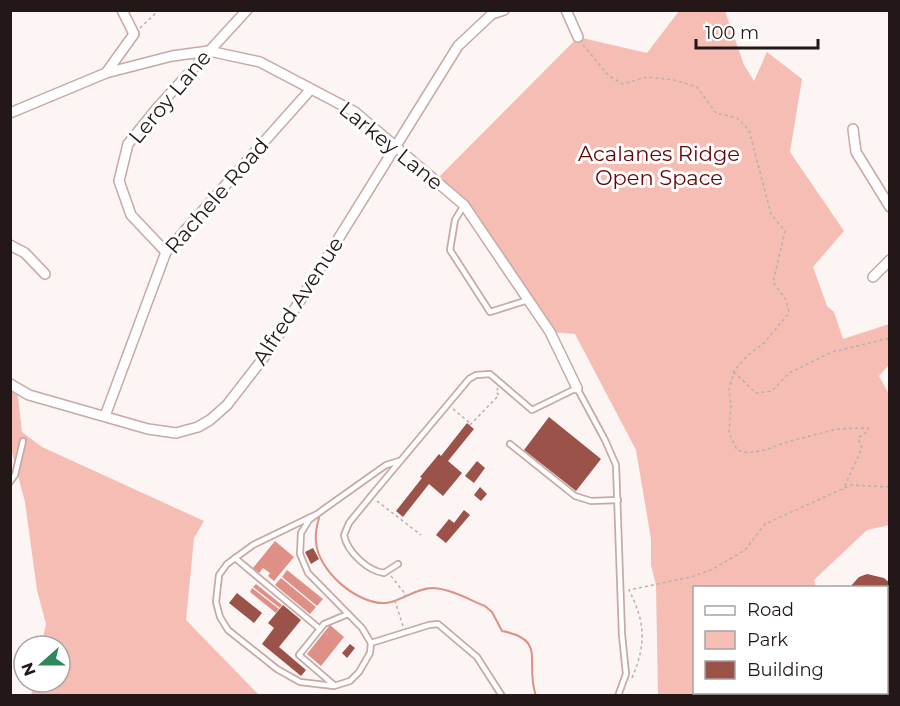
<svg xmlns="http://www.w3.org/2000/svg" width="900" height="706" viewBox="0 0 900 706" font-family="Montserrat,sans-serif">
<rect width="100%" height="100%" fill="#fcf5f4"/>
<g fill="#f6bdb5">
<path d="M679,11h46l19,54 10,16 13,-29 35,27 -12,73 54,79 -31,36 14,39 7,6 9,27 46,-15v41l-10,11 10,18v131l-22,5 -53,50 2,7 -122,1v104h192l1,-30h2v33h-231l-2,-110 -5,-20v-26l-15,-89 -61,-116 -25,-2 -86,-127 -29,-24 143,-144 69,16z"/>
<path d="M10,384l7,4 5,44 20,15 162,74 -10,17 -8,82 73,75h-228l3,-13h26v-36h-19l5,-22 -9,-34 -12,-88 -14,-53z"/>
</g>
<g fill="#df9086">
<path d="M275,541l19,16 -20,24 -6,-5 2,-3 -7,-5 -4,5 -6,-5z"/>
<path d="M287,570l36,29 -6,7 -35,-29z"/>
<path d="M281,578l35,29 -6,7 -35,-29z"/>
<path d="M256,584l26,21 -2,3 -27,-21z"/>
<path d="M252,588l27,21 -3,4 -26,-21z"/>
<path d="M330,625l14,12 -23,29 -14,-12z"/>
</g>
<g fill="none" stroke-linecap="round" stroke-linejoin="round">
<path stroke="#df9086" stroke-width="2" d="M319,518c-2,7 -4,15 -3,23 1,29 41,64 70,62 17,-2 29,-15 47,-15 18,1 37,12 52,18l7,6 10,19c46,9 22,30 34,65"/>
</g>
<g fill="#9a5249">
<path d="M549,417l52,42 -25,32 -52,-41z"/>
<path d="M467,423l7,6 -26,32 14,12 -19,23 -14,-12 -26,33 -7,-6 26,-33 -2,-1 19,-23 2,2z"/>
<path d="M477,461l8,7 -11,15 -9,-7z"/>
<path d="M480,487l7,7 -6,7 -7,-6z"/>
<path d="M464,510l6,5 -24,28 -10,-8 13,-16 5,4z"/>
<path d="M313,548l6,11 -8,5 -6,-12z"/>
<path d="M867,574l17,4 6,5v5h-41l10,-11z"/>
<path d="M237,593l25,20 -8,10 -25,-20z"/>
<path d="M283,605l18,15 -22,27 27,23 -5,6 -39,-32 12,-16 -6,-5z"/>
<path d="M350,644l5,4 -8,10 -5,-5z"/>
</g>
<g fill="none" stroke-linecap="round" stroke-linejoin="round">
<g stroke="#c7a9a5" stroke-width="8">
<g id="lane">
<path d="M464,205l-9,15 -5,30 40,62 38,-12"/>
<path d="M510,444l65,52 16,5 27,-1"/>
<path d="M10,482l5,-7 8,-34"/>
<path d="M317,514l-64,31 -26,19 -8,11 -3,27 4,15 8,13 49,39 23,13 34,4 16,-5 9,-9 11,-19 1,-10 -9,-15 -54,-55 -8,-19 1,-21 8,-13 15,-11 62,-44 13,-4"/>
<path d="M235,558l85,71"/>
<path d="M398,564l-14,9c-16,-2 -37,-21 -40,-38l5,-12 22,-27 98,-117 7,-4 14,-1 42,36 45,-22 28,52 11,25 6,170 4,39 -8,22"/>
<path d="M371,643l58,-18 9,-1 39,33 25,39"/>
<path d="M334,685l-35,-30 25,-31 24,-10"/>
</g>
</g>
<g stroke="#c7a9a5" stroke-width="12">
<g id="street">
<path d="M566,10l12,27"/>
<path d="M106,73l28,-39 -12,-24"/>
<path d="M10,113l96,-40 66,-17 37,-5 51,11 95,50 109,93 86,127 27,56"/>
<path d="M853,129l3,23 34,55"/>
<path d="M10,245l15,8 20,21"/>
<path d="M166,252l-35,-37 -12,-34 9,-37 29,-36 90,-98"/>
<path d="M873,277l17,-17"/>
<path d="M10,384l19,11 119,34 28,4 22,-6 12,-7 17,-15 41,-53 190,-306 34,-32 12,-4"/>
<path d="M105,416l61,-164 145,-163"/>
</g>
</g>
<g stroke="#b8afae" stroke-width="1.5" stroke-dasharray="3 3" stroke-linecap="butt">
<path d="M140,28l19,-18"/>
<path d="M583,45l26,31 14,8 24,-7 27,3 23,7 19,26 21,5 12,12 22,84 14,17 -12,51 13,18 3,13 -25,30 -17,13 -13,15 -5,19 2,15 -2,28 8,17 11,3 17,-3 22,-8 50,-13 31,-1v3l-10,7 4,10 -19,42"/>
<path d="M734,372l22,21 16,-2 17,-18 43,-21 58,-14"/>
<path d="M453,409l17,14"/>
<path d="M470,425l29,-30 -3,-3 2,-4"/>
<path d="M377,501l44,34"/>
<path d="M391,576l15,19 -11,6 8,25"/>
<path d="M326,633l5,5"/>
<path d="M313,648l6,5"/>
<path d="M632,678c14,-34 14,-54 -3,-88l62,-13 22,-8 32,-19 20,-26 86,-39 39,2"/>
</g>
<use href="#lane" stroke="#fff" stroke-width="4.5"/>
<use href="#street" stroke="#fff" stroke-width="9"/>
</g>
<g text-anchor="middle" stroke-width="6" stroke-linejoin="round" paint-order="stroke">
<g font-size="21" fill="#231817" stroke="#fff">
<text transform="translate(170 97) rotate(-50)" y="7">Leroy Lane</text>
<text transform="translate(391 146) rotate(39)" y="7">Larkey Lane</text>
<text transform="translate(217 196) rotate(-49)" y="7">Rachele Road</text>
<text transform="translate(298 301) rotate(-57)" y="7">Alfred Avenue</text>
</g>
<g font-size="21" fill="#660506" stroke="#fff">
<text x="659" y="161">Acalanes Ridge<tspan x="659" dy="24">Open Space</tspan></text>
</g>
</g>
<rect width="900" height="706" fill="none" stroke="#231817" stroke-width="24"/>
<rect x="693" y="586" width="195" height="108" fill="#ffffff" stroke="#a7a3a2" stroke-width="1.5"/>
<rect x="705" y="606" width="30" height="9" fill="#ffffff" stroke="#a7a3a2" stroke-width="1.5"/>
<text x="747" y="616" font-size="18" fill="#231817">Road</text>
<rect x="705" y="631" width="30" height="18" fill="#f6bdb5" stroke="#a7a3a2" stroke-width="1.5"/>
<text x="747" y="646" font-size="18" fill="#231817">Park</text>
<rect x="705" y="661" width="30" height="18" fill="#9a5249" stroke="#a7a3a2" stroke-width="1.5"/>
<text x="747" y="676" font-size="18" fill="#231817">Building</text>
<g transform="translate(42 664) rotate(249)"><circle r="28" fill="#ffffff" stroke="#a7a3a2" stroke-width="1.5"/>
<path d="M0-4.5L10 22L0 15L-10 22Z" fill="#2f875c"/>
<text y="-9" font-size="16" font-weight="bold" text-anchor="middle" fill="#231817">N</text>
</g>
<path d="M696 39v9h122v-9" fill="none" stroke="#231817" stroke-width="3"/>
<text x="705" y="39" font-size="18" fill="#231817" stroke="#ffffff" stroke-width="4.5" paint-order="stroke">100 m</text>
</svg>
